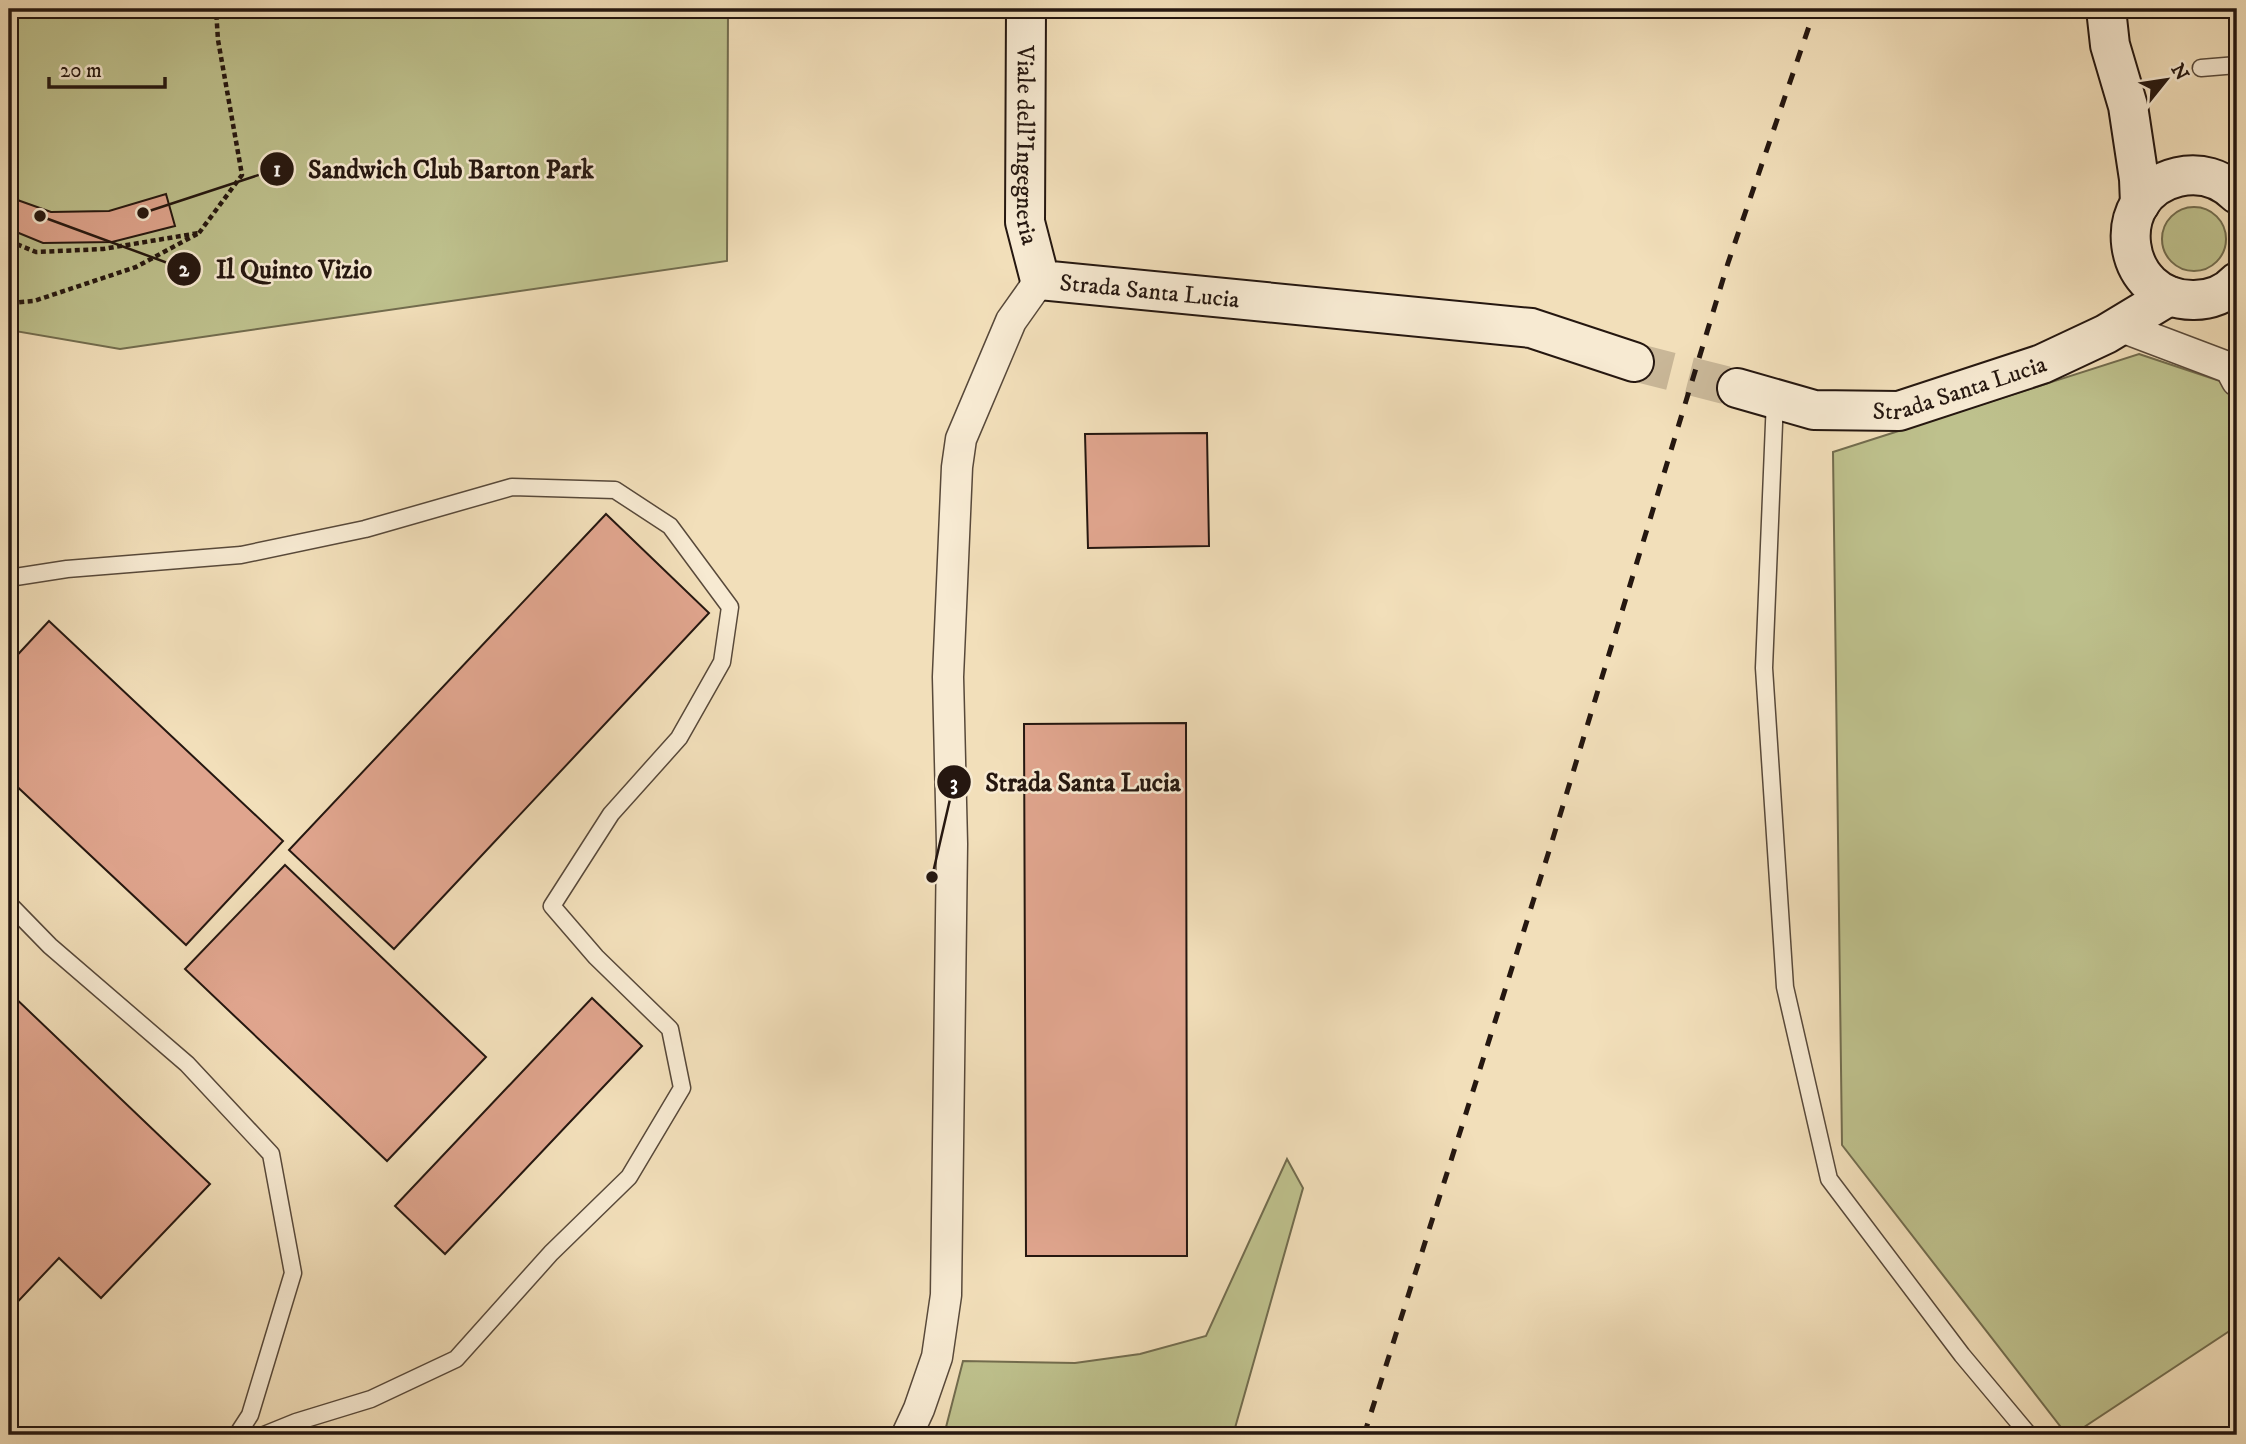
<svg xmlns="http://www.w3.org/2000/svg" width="2246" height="1444" viewBox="0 0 2246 1444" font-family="'IM FELL DW Pica',serif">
<rect width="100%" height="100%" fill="#f2dfba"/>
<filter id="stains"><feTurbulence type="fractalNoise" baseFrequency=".00286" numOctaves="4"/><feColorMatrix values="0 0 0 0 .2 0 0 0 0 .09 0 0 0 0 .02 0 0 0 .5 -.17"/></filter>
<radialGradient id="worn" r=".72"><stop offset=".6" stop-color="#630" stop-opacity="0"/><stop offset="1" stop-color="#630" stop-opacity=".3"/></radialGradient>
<g fill="#bec18d" stroke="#726c4e" stroke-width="2">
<path d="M9,9h719l-1,252 -607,88 -111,-19z"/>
<circle cx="2194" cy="239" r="32"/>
<path d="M2139,354l90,30 8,21v921l-165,109h-5l-225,-290 -9,-693z"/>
<path d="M1287,1159l16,29 -70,247h-289l19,-74 112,2 65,-9 66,-18z"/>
</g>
<g fill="#e0a58e" stroke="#251710" stroke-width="2">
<rect x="740" y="9" width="271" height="5"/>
<path d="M166,194l9,32 -63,16 -69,1 -34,-14v-32l42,15 58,-1z"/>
<path d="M1207,433l2,113 -121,2 -3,-114z"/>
<path d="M606,514l103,99 -315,336 -105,-99z"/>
<path d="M49,621l234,220 -97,104 -177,-166v-115z"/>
<path d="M1186,723l1,533h-161l-2,-532z"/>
<path d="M285,865l201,192 -99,104 -202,-192z"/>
<path d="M9,992l201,192 -109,114 -42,-40 -50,53z"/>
<path d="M592,998l50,48 -197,208 -50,-48z"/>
</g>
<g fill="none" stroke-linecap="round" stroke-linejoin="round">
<path stroke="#c9b798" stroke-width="38" stroke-dasharray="38 19" stroke-linecap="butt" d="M1634,362l103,26"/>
<g stroke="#58493a" stroke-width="19">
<g id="lane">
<path d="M2201,68l36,-3"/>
<path d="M1775,399l-11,269 21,319 44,192 133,176 67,80"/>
<path d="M9,578l58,-9 174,-14 124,-26 147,-42 103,3 55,36 60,81 -8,55 -43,76 -68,76 -59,92 44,51 74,72 12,59 -53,89 -78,76 -95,106 -85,40 -75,23 -32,13"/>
<path d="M9,904l41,42 137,118 84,90 22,119 -43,142 -13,20"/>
</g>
</g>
<g stroke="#58493a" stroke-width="33">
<g id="street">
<path d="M2119,326l111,42 7,13"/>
<path d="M907,1435l12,-26 18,-52 9,-62 6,-451 -4,-167 9,-210 4,-28 50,-118 29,-41"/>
</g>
</g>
<g stroke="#251710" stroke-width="42">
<g id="secondary">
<path id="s1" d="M1026,9l-1,213 15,58 491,48 103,34"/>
<path d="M2106,9l4,36 18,61 11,73 1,25"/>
<path d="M2237,194c-16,-16 -37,-22 -59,-17 -72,17 -58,124 16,123 16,0 32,-6 43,-18"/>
<path id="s2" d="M1737,388l77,22 85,1 143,-47 64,-30 63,-38"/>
</g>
</g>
<g stroke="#251710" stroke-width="4.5" stroke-dasharray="5 3.5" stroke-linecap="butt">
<path d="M199,233l43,-58 -24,-135 -2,-31"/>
<path d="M9,241l27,11 67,-3 96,-16 -63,34 -102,34 -25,2"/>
</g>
<use href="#lane" stroke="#f7ead2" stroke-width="16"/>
<use href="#street" stroke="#f7ead2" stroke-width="30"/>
<use href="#secondary" stroke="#f7ead2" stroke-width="38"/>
<path stroke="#251710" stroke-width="5" stroke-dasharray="12 12" stroke-linecap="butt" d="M1364,1435l186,-587 178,-585 87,-254"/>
</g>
<g text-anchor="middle" stroke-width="5" stroke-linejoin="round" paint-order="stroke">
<g font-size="24" fill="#251710" stroke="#f7ead2">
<text dy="8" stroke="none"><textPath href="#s1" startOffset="136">Viale dell'Ingegneria</textPath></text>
<text dy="8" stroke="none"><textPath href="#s1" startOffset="383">Strada Santa Lucia</textPath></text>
<text dy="8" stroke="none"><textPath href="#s2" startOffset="229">Strada Santa Lucia</textPath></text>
</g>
</g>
<path fill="none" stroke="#251710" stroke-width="2.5" d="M143 213L277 169M40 216L184 269M932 877L954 782"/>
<g fill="#251710" stroke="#f7ead2" stroke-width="2.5">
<circle cx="143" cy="213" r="7"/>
<circle cx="40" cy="216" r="7"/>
<circle cx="932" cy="877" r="7"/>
<circle cx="277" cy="169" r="18"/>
<circle cx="184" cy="269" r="18"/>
<circle cx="954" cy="782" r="18"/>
</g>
<g font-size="21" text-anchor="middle" font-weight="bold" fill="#fff">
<text x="277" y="176">1</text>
<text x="184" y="276">2</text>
<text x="954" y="790">3</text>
</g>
<g font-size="26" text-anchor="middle" font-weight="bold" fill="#251710" stroke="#f7ead2" stroke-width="5" stroke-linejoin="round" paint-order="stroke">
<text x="451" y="178">Sandwich Club Barton Park</text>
<text x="294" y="278">Il Quinto Vizio</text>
<text x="1083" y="791">Strada Santa Lucia</text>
</g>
<rect width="2246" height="1444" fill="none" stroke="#f2dfba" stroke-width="35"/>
<rect x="10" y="10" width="2225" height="1423" fill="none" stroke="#251710" stroke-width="3.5"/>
<rect x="18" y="18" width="2211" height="1409" fill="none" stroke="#251710" stroke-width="2"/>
<g transform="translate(2166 80) rotate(60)" stroke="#f7ead2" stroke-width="5" paint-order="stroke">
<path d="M0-5L12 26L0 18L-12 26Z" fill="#251710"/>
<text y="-10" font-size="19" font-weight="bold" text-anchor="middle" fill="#251710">N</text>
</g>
<path d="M49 77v10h116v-10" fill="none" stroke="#251710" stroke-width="3.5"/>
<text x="60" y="77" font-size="21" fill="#251710" stroke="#f7ead2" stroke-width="5" paint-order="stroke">20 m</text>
<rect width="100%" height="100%" filter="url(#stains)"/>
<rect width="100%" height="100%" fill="url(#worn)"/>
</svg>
